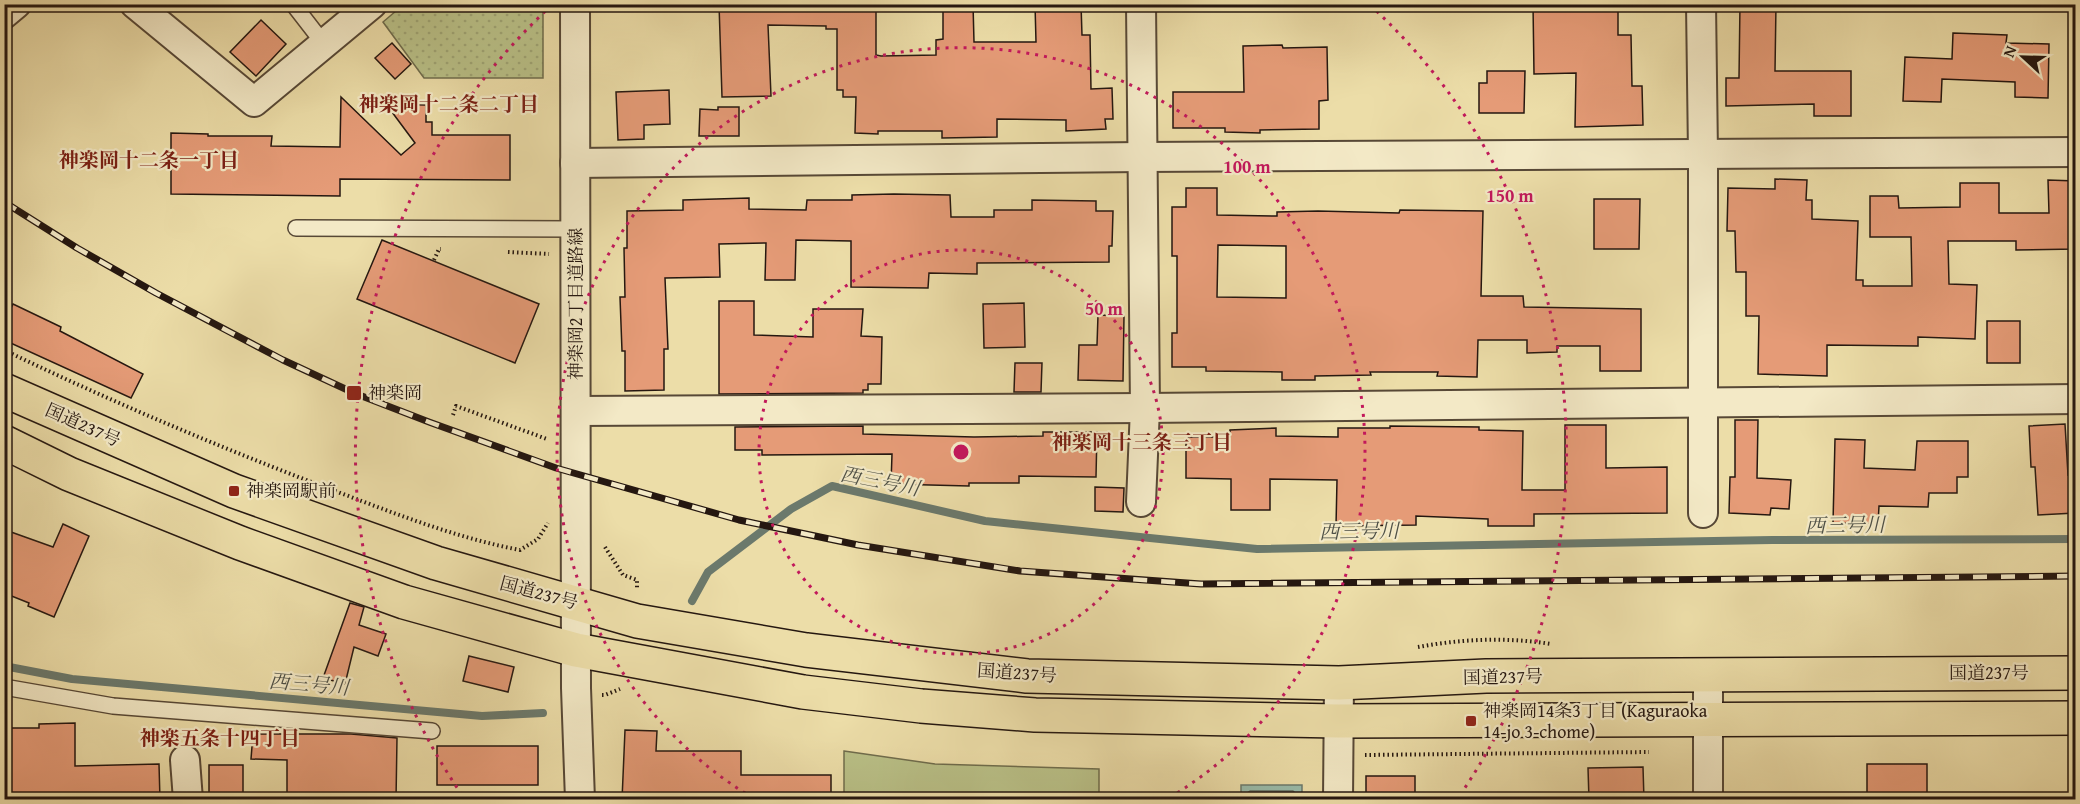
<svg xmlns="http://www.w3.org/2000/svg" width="2080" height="804" viewBox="0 0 2080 804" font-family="'Gentium Book Plus','Noto Serif JP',serif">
<defs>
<pattern id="park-dots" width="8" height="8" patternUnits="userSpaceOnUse" patternTransform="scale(1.5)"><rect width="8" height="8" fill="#b9c087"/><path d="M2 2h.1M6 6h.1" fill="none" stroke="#9fa474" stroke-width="1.8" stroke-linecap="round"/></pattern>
</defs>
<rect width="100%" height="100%" fill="#ecdda8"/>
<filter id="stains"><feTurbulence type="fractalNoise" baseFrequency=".00333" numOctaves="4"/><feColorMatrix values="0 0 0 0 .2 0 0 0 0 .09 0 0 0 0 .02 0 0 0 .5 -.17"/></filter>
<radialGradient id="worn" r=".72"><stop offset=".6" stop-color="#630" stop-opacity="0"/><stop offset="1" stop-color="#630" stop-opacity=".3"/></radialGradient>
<path fill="url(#park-dots)" stroke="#6f6c4c" stroke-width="1.5" d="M403,5h140v73h-119l-41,-56z"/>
<path fill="#b9c087" stroke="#6f6c4c" stroke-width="1.5" d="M844,751l91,13 164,5v30h-255z"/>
<rect fill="#9ba" stroke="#6b796c" stroke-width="1.5" x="1241" y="785" width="61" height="14"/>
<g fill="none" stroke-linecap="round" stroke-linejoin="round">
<path stroke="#5f695d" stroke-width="1.5" d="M1247,800v-7l3,-2h43l2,2 1,7"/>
<g stroke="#6b796c" stroke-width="8">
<path d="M692,601l16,-29 83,-63 41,-23 153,35 272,28 515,-9 304,-1"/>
<path d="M4,666l68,13 410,37 61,-3"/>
</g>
</g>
<g fill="#e59b77" stroke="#251710" stroke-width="1.5" fill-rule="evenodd">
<path d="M719,4h157v51l5,1 55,-1v-15l7,-1v-35h30l1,38h62l-1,-38h46l1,31h8l1,54 21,-1 1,31h-8l1,10 -40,2v-11l-69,-1v18l-55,1v-7h-64v3l-23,-1 1,-36h-13v-7h-6v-61h-11v-3l-58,-1 3,71 -49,1z"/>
<path d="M1533,4h85v31h13l1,51h10l1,39 -68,2 1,-54 -42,1z"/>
<path d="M1740,4h36l-1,67h76v45h-37v-12l-88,2v-28h13z"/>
<path d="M261,20l25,24 -30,32 -26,-24z"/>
<path d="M1953,33l54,2 -1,8 43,1 -1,54 -33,-1v-15l-73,-3 -1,23 -38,-1 2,-44 47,2z"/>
<path d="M392,43l19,21 -16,15 -20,-21z"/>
<path d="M1282,45l1,3 44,-1 1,53 -9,1v28l-59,1v3l-35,-1v-4h-52v-36h71l-1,-46z"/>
<path d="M1487,71h38l-1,42h-45v-30h8z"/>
<path d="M669,90l1,34 -26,1v14l-26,1 -2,-48z"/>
<path d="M341,97l60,58 14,-12 -29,-39 40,1v17h6v13h78v45l-170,-1v17l-169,-2v-61l37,1v2h64l-1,10 69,1z"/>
<path d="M718,107h21v29h-40l1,-27 18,1z"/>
<path d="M1775,179l32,1 -1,20h6v19l46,2 -2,59h7v6h49l-1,-49h-41v-41h28l1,12 61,-1v-24h39v30h50l-1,-33 28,1v68l-60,1v-9h-68l1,43 28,1 -2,54 -57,-2v9l-91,-1v31l-69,-2 1,-58h-13v-44h-10l-1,-41h-8l1,-43 47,1z"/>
<path d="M1186,188h31v27l60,1v-4l41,-1 81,2 1,-3 83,1 -2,85h42l1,11 117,2v62h-41v-25h-43v6l-30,1v-13h-49l-1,37 -40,-1 1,-4h-68l1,3 -56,1v4h-33v-8l-76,-1v-4h-34v-34h5v-77h-5v-49h14zM1218,245l68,1v52l-69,-1z"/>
<path d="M894,194l56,1 1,22h43v-7h38v-10l64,1v10h17l-1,35h-3v16l-132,1v11l-48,-1 -1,15 -77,-1v-46l-55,-1 -1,40h-30l1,-37 -47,1 1,33 -55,1 3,71h-4v41l-39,1v-40h-3l-2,-54h5l-1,-49h3v-37l56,-1v-10l66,-2v11l57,1 1,-10h45v-5z"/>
<path d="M1594,199h46l-1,50h-45z"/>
<path d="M382,240l157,64 -24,59 -158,-64z"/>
<path d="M719,301h35v34l59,2v-28h50l-2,27 21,1 -1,47h-13v6h-5v3l-144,1z"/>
<path d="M1024,303l1,44 -41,1 -1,-44z"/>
<path d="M13,304l48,23 -1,4 83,43 -12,24 -127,-58v-17z"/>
<path d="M1098,315l26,1 -1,65 -45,-1 1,-35h18z"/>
<rect x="1987" y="321" width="33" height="42"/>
<path d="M1015,363h27l-1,29h-27z"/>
<path d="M1735,420h23l-1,58 34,2 -2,29 -18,-1 -1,7 -41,-2 1,-36h5z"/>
<path d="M2065,424l3,51 5,-1 2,39 -37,2 -3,-48h-4l-2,-41z"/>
<path d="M1565,425h41v43l61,-1v46l-133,1v12h-46v-7l-72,-3v9l-80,1 1,-46 -67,-1v31h-39v-31l-45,-1v-41h44v-7l46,-2v8l62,1v-9h52v-2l89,1v3l44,1 -1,59h43z"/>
<path d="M863,426v8l111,3 69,-1v-4h54l-1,45 -77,-1v7h-50v3l-78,-2 1,-30 -130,1v-5h-27v-23z"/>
<path d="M1835,439l30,1 -1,28 51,2 2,-29h51v36h-11v16h-28l-1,14 -49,-1 -1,18 -45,-1z"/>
<path d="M1095,487l29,1 -1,24 -28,-1z"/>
<path d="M63,524l26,12 -35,81 -26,-11 1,-3 -25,-10v-45l7,-16 42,15z"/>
<path d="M350,603l14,4 -5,18 27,9 -8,22 -24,-9 -9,37 -22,-6z"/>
<path d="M469,656l45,11 -6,25 -45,-11z"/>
<path d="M75,723v43l84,-2 1,36h-87v-2l-47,-2v4h-22v-72h35v-4z"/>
<path d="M625,730l32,1 -1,20h85v24h90v25h-209z"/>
<path d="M253,734h98l46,4 -1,62h-98v-5h-11v-35l-36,-1z"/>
<rect x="437" y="746" width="101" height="39"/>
<rect x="1867" y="764" width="60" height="36"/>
<rect x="209" y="765" width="34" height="35"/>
<path d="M1643,767l1,33h-55l-1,-32z"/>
<rect x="1366" y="776" width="49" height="24"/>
</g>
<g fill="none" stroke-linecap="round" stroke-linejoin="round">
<g stroke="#574836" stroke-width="18">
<g id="service">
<path d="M293,4l31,40"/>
<path d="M296,228l280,1"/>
<path d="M4,687l109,19 319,25"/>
</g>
</g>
<g stroke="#574836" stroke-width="32">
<g id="minor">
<path d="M135,4l119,98 118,-98"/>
<path d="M575,4l1,684 4,112"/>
<path d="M1701,4l2,150v359"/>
<path d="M4,14l12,-10"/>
<path d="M575,163l567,-6 934,-5"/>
<path d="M576,411l569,-3 931,-9"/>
<path d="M1141,502l4,-94 -4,-404"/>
<path d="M185,760l3,40"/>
<path d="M1338,800l1,-117"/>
<path d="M1708,800v-126"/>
</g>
</g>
<g stroke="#251710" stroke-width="36">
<g id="trunk">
<path d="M4,390l230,101 202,72 201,58 169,29 221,26 312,7 147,-7 590,-3"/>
<path d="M4,442l65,32 171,69 164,59 172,48 227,42 118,14 114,9 303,6 738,-3"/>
</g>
</g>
<g stroke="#251710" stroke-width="4" stroke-dasharray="1.5 3" stroke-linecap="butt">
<path d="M508,252l41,2"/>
<path d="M434,260l5,-11h2"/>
<path d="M4,350c104,50 210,95 318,136 64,24 130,51 198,64l18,-11 10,-16"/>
<path d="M453,415l3,-9 91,33"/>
<path d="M605,547l18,28 14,5v10"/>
<path d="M1418,647c43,-8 89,-10 133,-3"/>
<path d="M602,695h3l15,-6"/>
<path d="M1365,755l284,-3"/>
</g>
<use href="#service" stroke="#f3e9c6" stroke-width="15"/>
<use href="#minor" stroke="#f3e9c6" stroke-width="28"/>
<use href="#trunk" stroke="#ecdda8" stroke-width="33"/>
<g stroke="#251710" stroke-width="7">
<path id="rail" d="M4,202l73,46 79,45 127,67 71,33 75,29 127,46 183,52 119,25 162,26 181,13 875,-8"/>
</g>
<use href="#rail" stroke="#f3e9c6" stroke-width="4.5" stroke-dasharray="14" stroke-linecap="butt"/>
</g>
<g fill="none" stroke="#c2185b" stroke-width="3" stroke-dasharray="3 6">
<circle cx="961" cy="452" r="202"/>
<path d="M753 798A404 404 0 1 1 1169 798"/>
<path d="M462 795A606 606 0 0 1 552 5M1370 5A606 606 0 0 1 1460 795"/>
</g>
<g fill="#8f2418" stroke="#f3e9c6" stroke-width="2">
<rect x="346" y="385" width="16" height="16" rx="3"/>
<rect x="228" y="485" width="12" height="12" rx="3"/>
<rect x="1465" y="715" width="12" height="12" rx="3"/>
</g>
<g text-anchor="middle" stroke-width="4.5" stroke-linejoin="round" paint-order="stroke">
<g font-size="18" fill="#251710" stroke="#f3e9c6">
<text transform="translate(576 304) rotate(-90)" y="6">神楽岡2丁目道路線</text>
<text transform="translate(83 425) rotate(24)" y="6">国道237号</text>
<text transform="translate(539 593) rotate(15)" y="6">国道237号</text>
<text transform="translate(1017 673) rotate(4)" y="6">国道237号</text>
<text x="1989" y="679">国道237号</text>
<text transform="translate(1503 677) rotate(-1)" y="6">国道237号</text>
</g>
<g font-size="18" fill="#251710" stroke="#f3e9c6" text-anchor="start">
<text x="368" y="399">神楽岡</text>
<text x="246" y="497">神楽岡駅前</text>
<text x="1483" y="717">神楽岡14条3丁目 (Kaguraoka<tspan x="1483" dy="21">14-jo 3-chome)</tspan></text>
</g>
<g font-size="20" font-weight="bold" fill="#7a1f14" stroke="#f3e9c6">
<text x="449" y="111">神楽岡十二条二丁目</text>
<text x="149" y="167">神楽岡十二条一丁目</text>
<text x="1142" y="449">神楽岡十三条三丁目</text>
<text x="220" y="745">神楽五条十四丁目</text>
</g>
<g font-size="20" font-style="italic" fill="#4e5046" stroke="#f3e9c6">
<text transform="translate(880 481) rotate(11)" y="7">西三号川</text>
<text transform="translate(1845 525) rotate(-1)" y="7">西三号川</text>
<text transform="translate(1359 531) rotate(-1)" y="7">西三号川</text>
<text transform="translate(309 684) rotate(5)" y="7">西三号川</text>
</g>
</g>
<circle cx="961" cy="452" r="9" fill="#c2185b" stroke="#f3e9c6" stroke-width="3"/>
<g font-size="18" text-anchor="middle" font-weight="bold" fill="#c2185b" stroke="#f3e9c6" stroke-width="4.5" stroke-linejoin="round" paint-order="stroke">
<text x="1247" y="173">100 m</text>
<text x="1510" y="202">150 m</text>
<text x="1104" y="315">50 m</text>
</g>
<rect width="2080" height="804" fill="none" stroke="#ecdda8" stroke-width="24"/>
<rect x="6" y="6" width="2068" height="792" fill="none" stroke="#251710" stroke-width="3"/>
<rect x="12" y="12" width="2056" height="780" fill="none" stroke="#251710" stroke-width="1.5"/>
<g transform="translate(2023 57) rotate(292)" stroke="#f3e9c6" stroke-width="4.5" paint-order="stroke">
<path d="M0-4.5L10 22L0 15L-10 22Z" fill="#251710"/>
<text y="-9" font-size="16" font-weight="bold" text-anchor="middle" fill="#251710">N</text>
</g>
<rect width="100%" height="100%" filter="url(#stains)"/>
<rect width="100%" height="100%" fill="url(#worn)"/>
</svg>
